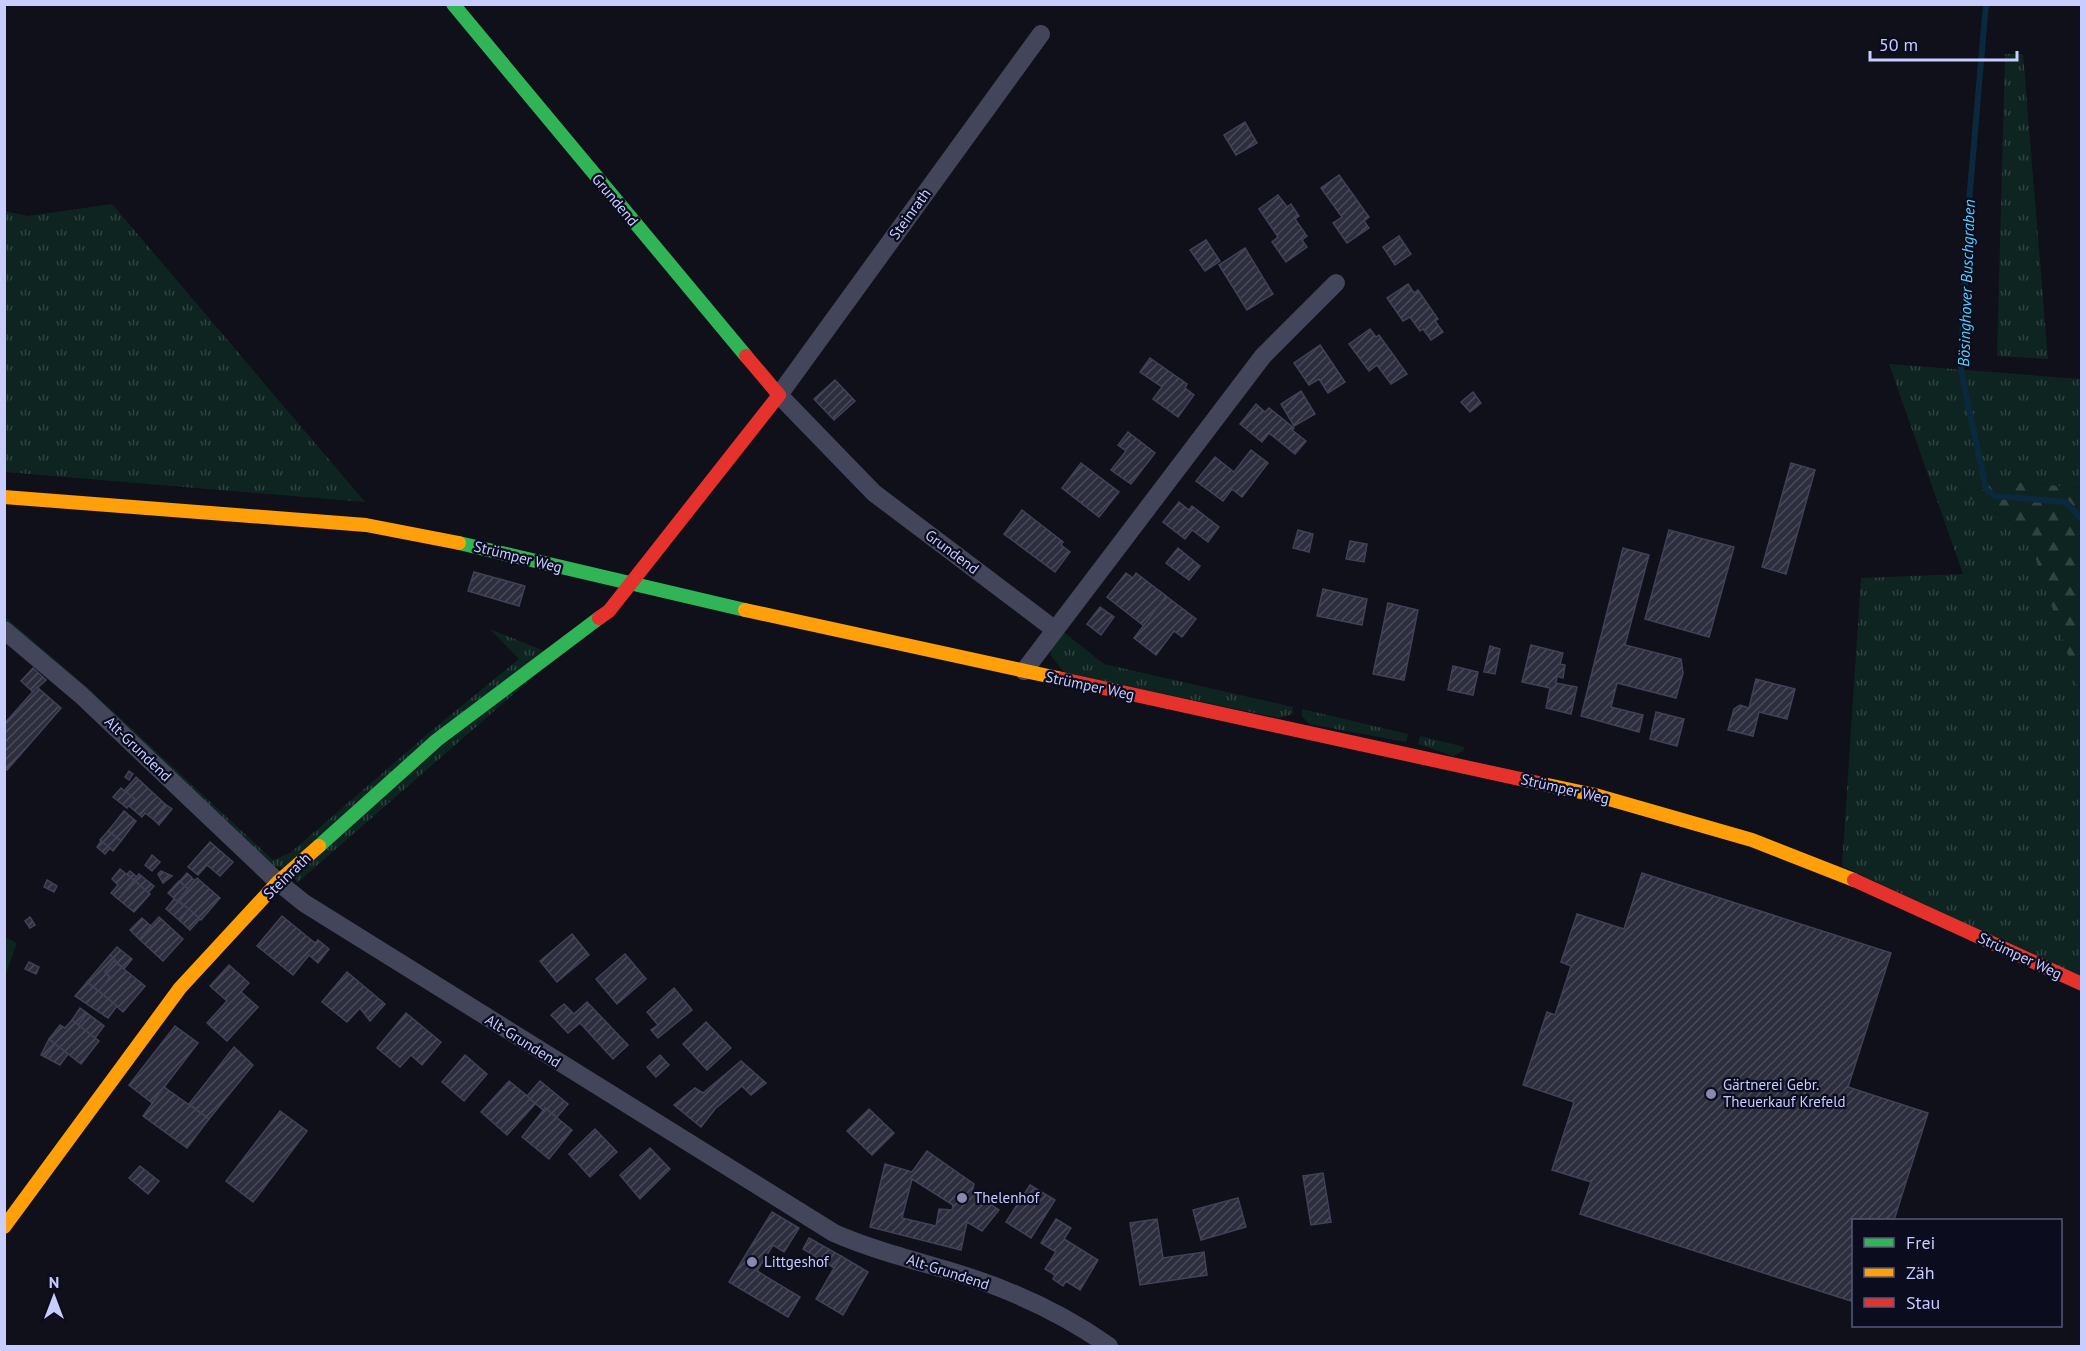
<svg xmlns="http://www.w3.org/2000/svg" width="2086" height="1351" viewBox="0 0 2086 1351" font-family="'PT Sans',sans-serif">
<defs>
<pattern id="grass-tufts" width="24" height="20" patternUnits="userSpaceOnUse" patternTransform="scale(1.5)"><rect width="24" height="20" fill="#0e2421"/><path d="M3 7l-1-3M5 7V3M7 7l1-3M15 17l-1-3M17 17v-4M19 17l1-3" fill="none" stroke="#304342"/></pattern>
<pattern id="forest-firs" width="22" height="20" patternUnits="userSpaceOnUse" patternTransform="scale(1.5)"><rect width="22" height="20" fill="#0e2421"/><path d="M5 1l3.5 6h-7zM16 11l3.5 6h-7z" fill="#304342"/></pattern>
<pattern id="building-hatch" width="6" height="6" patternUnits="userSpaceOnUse" patternTransform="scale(1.5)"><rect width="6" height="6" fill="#2c2d3d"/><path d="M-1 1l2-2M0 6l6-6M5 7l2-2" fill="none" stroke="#494a5a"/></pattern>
</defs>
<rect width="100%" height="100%" fill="#0f1019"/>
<g fill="url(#grass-tufts)">
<path d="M2005,54h18l25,305 -51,-3z"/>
<path d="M112,204l253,298 -360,-30v-261l23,5z"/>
<path d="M1889,364l192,15v109l-77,-7 -42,13 65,37 54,164v283l-239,-112 19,-288 102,-4z"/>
<path d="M4,616l84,72 185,172 17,-7 141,-122 88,-72 -29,-30 54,22 -261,217 -13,-3 -265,-243z"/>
<path d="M1061,630l43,34 189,43v7l-14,4 -214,-45 -14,-17v-13z"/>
<path d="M556,657l-259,226 -2,-6 146,-131z"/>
<path d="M1302,709l106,25 -2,8 -97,-18 -7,-8z"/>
<path d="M1420,736l45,11 -2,4 -10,5 -35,-12z"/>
</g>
<path fill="url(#forest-firs)" d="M2004,481l77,7v207l-54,-164 -65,-37z"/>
<path fill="#0e2421" d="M5,937l12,6 -12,34z"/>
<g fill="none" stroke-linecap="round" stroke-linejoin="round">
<path stroke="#0b293e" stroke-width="6" d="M1986,4l-19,221 -6,146 25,118 9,7 71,6 16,18"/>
</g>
<g fill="url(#building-hatch)" stroke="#414158" stroke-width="1.5" fill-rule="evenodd">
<path d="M1245,122l12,21 -21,12 -12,-20z"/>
<path d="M1339,175l30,42 -5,4 5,7 -22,15 -14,-20 9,-6 -21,-29z"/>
<path d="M1278,195l9,12 4,-3 8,12 -4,3 12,17 -5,4 5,7 -21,15 -14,-20 6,-5 -19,-28z"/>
<path d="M1399,236l12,18 -16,11 -12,-18z"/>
<path d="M1206,240l14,21 -15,10 -15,-21z"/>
<path d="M1245,248l28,46 -26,16 -28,-45z"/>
<path d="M1408,284l6,9 4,-3 20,29 -3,2 8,11 -12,8 -8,-11 -3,2 -10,-14 -7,4 -16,-23z"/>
<path d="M1370,329l6,8 3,-2 28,39 -16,10 -14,-19 -8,6 -20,-27z"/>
<path d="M1320,345l25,37 -17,11 -9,-14 -10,6 -15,-22z"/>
<path d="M1150,358l37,26 -2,4 9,7 -16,22 -25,-18 9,-12 -22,-15z"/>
<path d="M835,380l20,21 -21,19 -20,-21z"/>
<path d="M1301,391l14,23 -21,12 -13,-22z"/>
<path d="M1473,392l8,11 -11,9 -9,-10z"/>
<path d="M1256,404l9,8 4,-4 25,20 -2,2 14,11 -11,13 -26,-21 -7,9 -22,-18z"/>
<path d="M1128,432l27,21 -24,31 -20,-14 15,-19 -8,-6z"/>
<path d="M1251,450l17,13 -26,34 -10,-8 -9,12 -27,-20 19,-24 19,15z"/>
<path d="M1081,463l38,29 -20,25 -37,-29z"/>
<path d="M1791,463l24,7 -29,104 -24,-7z"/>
<path d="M1179,502l10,8 3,-4 27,21 -11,15 -16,-12 -7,9 -22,-17z"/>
<path d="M1022,510l41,32 -2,3 9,7 -15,20 -51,-38z"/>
<path d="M1298,530l15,4 -4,18 -16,-4z"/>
<path d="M1669,530l65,17 -25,90 -64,-18z"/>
<path d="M1350,541l17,3 -3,18 -18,-3z"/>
<path d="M1178,548l22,18 -11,14 -23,-17z"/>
<path d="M1623,548l26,7 -24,90 56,14 2,14 -7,25 -59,-15 -6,24 32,8 -4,17 -58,-16z"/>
<path d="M474,572l51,14 -6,20 -51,-15z"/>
<path d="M1126,573l7,5 3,-5 30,23 -22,30 -37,-29z"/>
<path d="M1323,589l44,10 -5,26 -45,-9z"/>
<path d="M1166,596l30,23 -14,18 -8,-6 -18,24 -22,-17z"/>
<path d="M1388,603l30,7 -14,70 -31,-6z"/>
<path d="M1100,607l14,10 -13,18 -14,-11z"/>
<path d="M1531,645l32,8 -3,11 5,1 -2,13 -6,-2 -1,7 21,4 -6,27 -25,-6 4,-20 -28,-6z"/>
<path d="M1490,646l10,3 -5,25 -11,-2z"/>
<path d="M1453,666l25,6 -5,23 -25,-5z"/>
<path d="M33,668l13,12 -13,12 -12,-11z"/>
<path d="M1756,679l39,10 -8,30 -28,-7 -6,24 -25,-6 6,-21 6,-4 9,3z"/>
<path d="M37,687l24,21 -54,62 -3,-2v-44z"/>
<path d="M1656,712l28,7 -7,27 -27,-7z"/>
<path d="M129,771l4,3 -4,6 -4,-3z"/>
<path d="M136,777l29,27 -12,15 -8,-6 -3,4 -13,-11 6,-7 -11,-8z"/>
<path d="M121,788l14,11 -8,9 -14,-11z"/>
<path d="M165,804l7,5 -13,16 -6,-6z"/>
<path d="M124,811l12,10 -15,20 -13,-10z"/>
<path d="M108,831l13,10 -8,10 -13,-11z"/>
<path d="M101,841l9,7 -5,6 -8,-7z"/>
<path d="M210,842l23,20 -13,14 -13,-11 -9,10 -10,-8z"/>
<path d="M152,855l8,7 -8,9 -7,-6z"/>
<path d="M120,869l14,11 -16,19 -7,-6 7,-8 -6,-6z"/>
<path d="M130,871l7,6 -3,3 -7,-6z"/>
<path d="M161,871l11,5 -9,7 -5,-9z"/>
<path d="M187,873l8,8 -7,8 -8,-8z"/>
<path d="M1642,873l249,80 -43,134 80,26 -34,107h-40v82l-274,-88 11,-32 -39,-12 22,-68 -51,-17 24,-73 8,3 16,-49 -10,-4 16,-48 47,15z"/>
<path d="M139,874l15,12 -6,7 -14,-13z"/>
<path d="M197,878l23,20 -19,22 -23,-20z"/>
<path d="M47,880l10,6 -3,6 -10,-5z"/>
<path d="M134,880l16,14 -16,18 -16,-13z"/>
<path d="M179,881l9,8 -11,12 -9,-8z"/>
<path d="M174,899l15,10 -9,12 -14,-12z"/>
<path d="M189,909l11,10 -10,11 -10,-9z"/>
<path d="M282,916l33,27 3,-3 11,9 -11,14 -9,-8 -16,20 -36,-29z"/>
<path d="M30,917l5,8 -5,3 -5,-7z"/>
<path d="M159,917l24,22 -20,22 -24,-22z"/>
<path d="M142,918l9,8 -12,13 -9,-9z"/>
<path d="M572,934l17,21 -32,27 -17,-21z"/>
<path d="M117,947l15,12 -8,10 -14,-14z"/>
<path d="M625,954l21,25 -29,25 -21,-25z"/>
<path d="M110,955l5,4 -10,13 5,5 -11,14 -12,-9z"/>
<path d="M114,961l31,25 -22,26 -24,-21 11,-14 -5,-5z"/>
<path d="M29,962l10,5 -3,7 -11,-5z"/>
<path d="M229,965l20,18 -8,9 17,15 -31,34 -20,-18 20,-22 -17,-15z"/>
<path d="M347,972l38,32 -15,17 -10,-13 -13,14 -25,-20z"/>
<path d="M87,982l30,24 -9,12 -33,-22z"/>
<path d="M674,988l18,22 -34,28 -7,-8 7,-5 -11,-13z"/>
<path d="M587,1002l41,43 -15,14 -33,-36 -12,10 -17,-18 13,-11 10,10z"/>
<path d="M80,1008l7,5 -9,12 -6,-5z"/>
<path d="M87,1013l17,13 -9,12 -17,-13z"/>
<path d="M406,1013l35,29 -19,23 -11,-10 -11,12 -23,-19z"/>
<path d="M72,1020l27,21 -18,23 -32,-25 11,-14 5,3z"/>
<path d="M706,1022l25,26 -24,22 -24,-26z"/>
<path d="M175,1026l23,17 -46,60 -23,-18z"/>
<path d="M49,1039l6,5 -10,13 -4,-2z"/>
<path d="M55,1044l13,10 -8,11 -15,-8z"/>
<path d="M234,1047l19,18 -44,54 -20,-15z"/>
<path d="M465,1055l22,19 -23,27 -22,-19z"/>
<path d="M660,1055l9,10 -13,12 -9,-10z"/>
<path d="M741,1061l25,22 -15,12 -9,-9 -27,23 -14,18 -27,-22 21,-17 8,5z"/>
<path d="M509,1081l27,22 -29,32 -26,-23z"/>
<path d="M540,1081l28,23 -11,13 -12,-9 -1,3 -17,-15z"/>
<path d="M164,1087l45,32 -22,29 -44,-32z"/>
<path d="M545,1108l27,22 -23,29 -27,-22z"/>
<path d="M869,1109l25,24 -22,22 -25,-24z"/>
<path d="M280,1111l27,20 -54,71 -27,-21z"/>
<path d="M595,1129l22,23 -27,25 -21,-23z"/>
<path d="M650,1148l20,21 -30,30 -20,-24z"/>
<path d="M927,1151l47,33 -2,8 27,18 -17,21 -15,-9 -6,28 -91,-23 15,-63 27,8zM912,1179l41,26 -1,5 -13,-1 -3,17 -34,-8z"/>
<path d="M140,1166l19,15 -11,13 -19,-16z"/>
<path d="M1323,1173l8,49 -20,3 -8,-49z"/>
<path d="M1030,1185l25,15 -24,38 -25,-16z"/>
<path d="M1238,1198l8,29 -45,13 -8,-30z"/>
<path d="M772,1212l27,16 -15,24 -11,-7 -16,26 43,26 -12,20 -59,-35z"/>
<path d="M1056,1219l15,9 -7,11 34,21 -18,30 -14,-9 -3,5 -10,-7 2,-4 -10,-6 11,-17 -15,-9z"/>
<path d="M1157,1219l6,39 41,-6 3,23 -67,10 -10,-62z"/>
<path d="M809,1238l32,18 -7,12 -31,-19z"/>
<path d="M841,1256l27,16 -25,43 -27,-16z"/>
</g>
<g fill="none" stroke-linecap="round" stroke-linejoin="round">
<g stroke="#43465a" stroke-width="18">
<path d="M1041,34l-262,361 95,98 180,136"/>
<path d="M4,630l77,65 197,187 26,21 530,330c41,18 84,28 126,41 51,16 105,41 149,72"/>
<path d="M1024,671l239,-315 73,-73"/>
</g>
<g stroke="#30b455" stroke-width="14">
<path d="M453,4l293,352"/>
<path d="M459,543l286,67"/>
<path d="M319,846l118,-106 162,-122"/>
</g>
<g stroke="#ff9f0a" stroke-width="14">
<path d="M4,497l362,28 93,18"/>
<path d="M745,610l317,69"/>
<path d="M1543,784l52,11 157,45 102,40"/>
<path d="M4,1227l176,-239 98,-106 41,-36"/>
</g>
<g stroke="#e5322d" stroke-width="14">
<path d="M599,618l10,-7 170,-216 -33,-39"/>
<path d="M1062,679l481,105"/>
<path d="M1854,880l228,104"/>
</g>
</g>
<g fill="#878aae" stroke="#0b0c1d" stroke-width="2">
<circle cx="1711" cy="1094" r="6"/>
<circle cx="962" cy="1198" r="6"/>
<circle cx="752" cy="1262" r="6"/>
</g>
<g text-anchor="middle" stroke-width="4.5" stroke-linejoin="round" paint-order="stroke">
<g font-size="15" fill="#c8ccff" stroke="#0b0c1d">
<text transform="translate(615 200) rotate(50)" y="5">Grundend</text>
<text transform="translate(910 214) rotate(-54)" y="5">Steinrath</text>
<text transform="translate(952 552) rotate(37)" y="5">Grundend</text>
<text transform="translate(518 557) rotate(14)" y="5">Strümper Weg</text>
<text transform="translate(1090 686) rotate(12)" y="5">Strümper Weg</text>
<text transform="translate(138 749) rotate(44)" y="5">Alt-Grundend</text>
<text transform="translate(1565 789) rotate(13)" y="5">Strümper Weg</text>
<text transform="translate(287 876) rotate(-44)" y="5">Steinrath</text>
<text transform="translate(2020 956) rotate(25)" y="5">Strümper Weg</text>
<text transform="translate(523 1041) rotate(32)" y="5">Alt-Grundend</text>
<text transform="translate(948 1272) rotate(18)" y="5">Alt-Grundend</text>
</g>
<g font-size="15" fill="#c8ccff" stroke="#0b0c1d" text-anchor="start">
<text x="1723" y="1090">Gärtnerei Gebr.<tspan x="1723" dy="17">Theuerkauf Krefeld</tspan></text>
<text x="974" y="1203">Thelenhof</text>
<text x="764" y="1267">Littgeshof</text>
</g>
<g font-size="16" font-style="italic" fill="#56d1ff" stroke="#0b0c1d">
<text transform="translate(1966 283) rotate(-88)" y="6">Bösinghover Buschgraben</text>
</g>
</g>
<rect width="2086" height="1351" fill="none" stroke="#c8ccff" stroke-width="12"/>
<rect x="1852" y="1219" width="210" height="108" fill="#0b0c1d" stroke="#575977" stroke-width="1.5"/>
<rect x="1864" y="1238" width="30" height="9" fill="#30b455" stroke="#575977" stroke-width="1.5"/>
<text x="1906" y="1249" font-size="18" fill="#c8ccff">Frei</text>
<rect x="1864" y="1268" width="30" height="9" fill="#ff9f0a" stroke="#575977" stroke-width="1.5"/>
<text x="1906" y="1279" font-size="18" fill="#c8ccff">Zäh</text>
<rect x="1864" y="1298" width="30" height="9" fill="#e5322d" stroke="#575977" stroke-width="1.5"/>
<text x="1906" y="1309" font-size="18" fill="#c8ccff">Stau</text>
<g transform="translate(54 1297)" stroke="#0b0c1d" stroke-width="4.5" paint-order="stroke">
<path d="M0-4.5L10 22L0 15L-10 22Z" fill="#c8ccff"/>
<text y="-9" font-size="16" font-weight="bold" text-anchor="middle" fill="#c8ccff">N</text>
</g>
<path d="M1870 51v9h147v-9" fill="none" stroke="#c8ccff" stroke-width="3"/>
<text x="1879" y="51" font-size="18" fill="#c8ccff" stroke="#0b0c1d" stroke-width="4.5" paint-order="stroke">50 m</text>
</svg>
